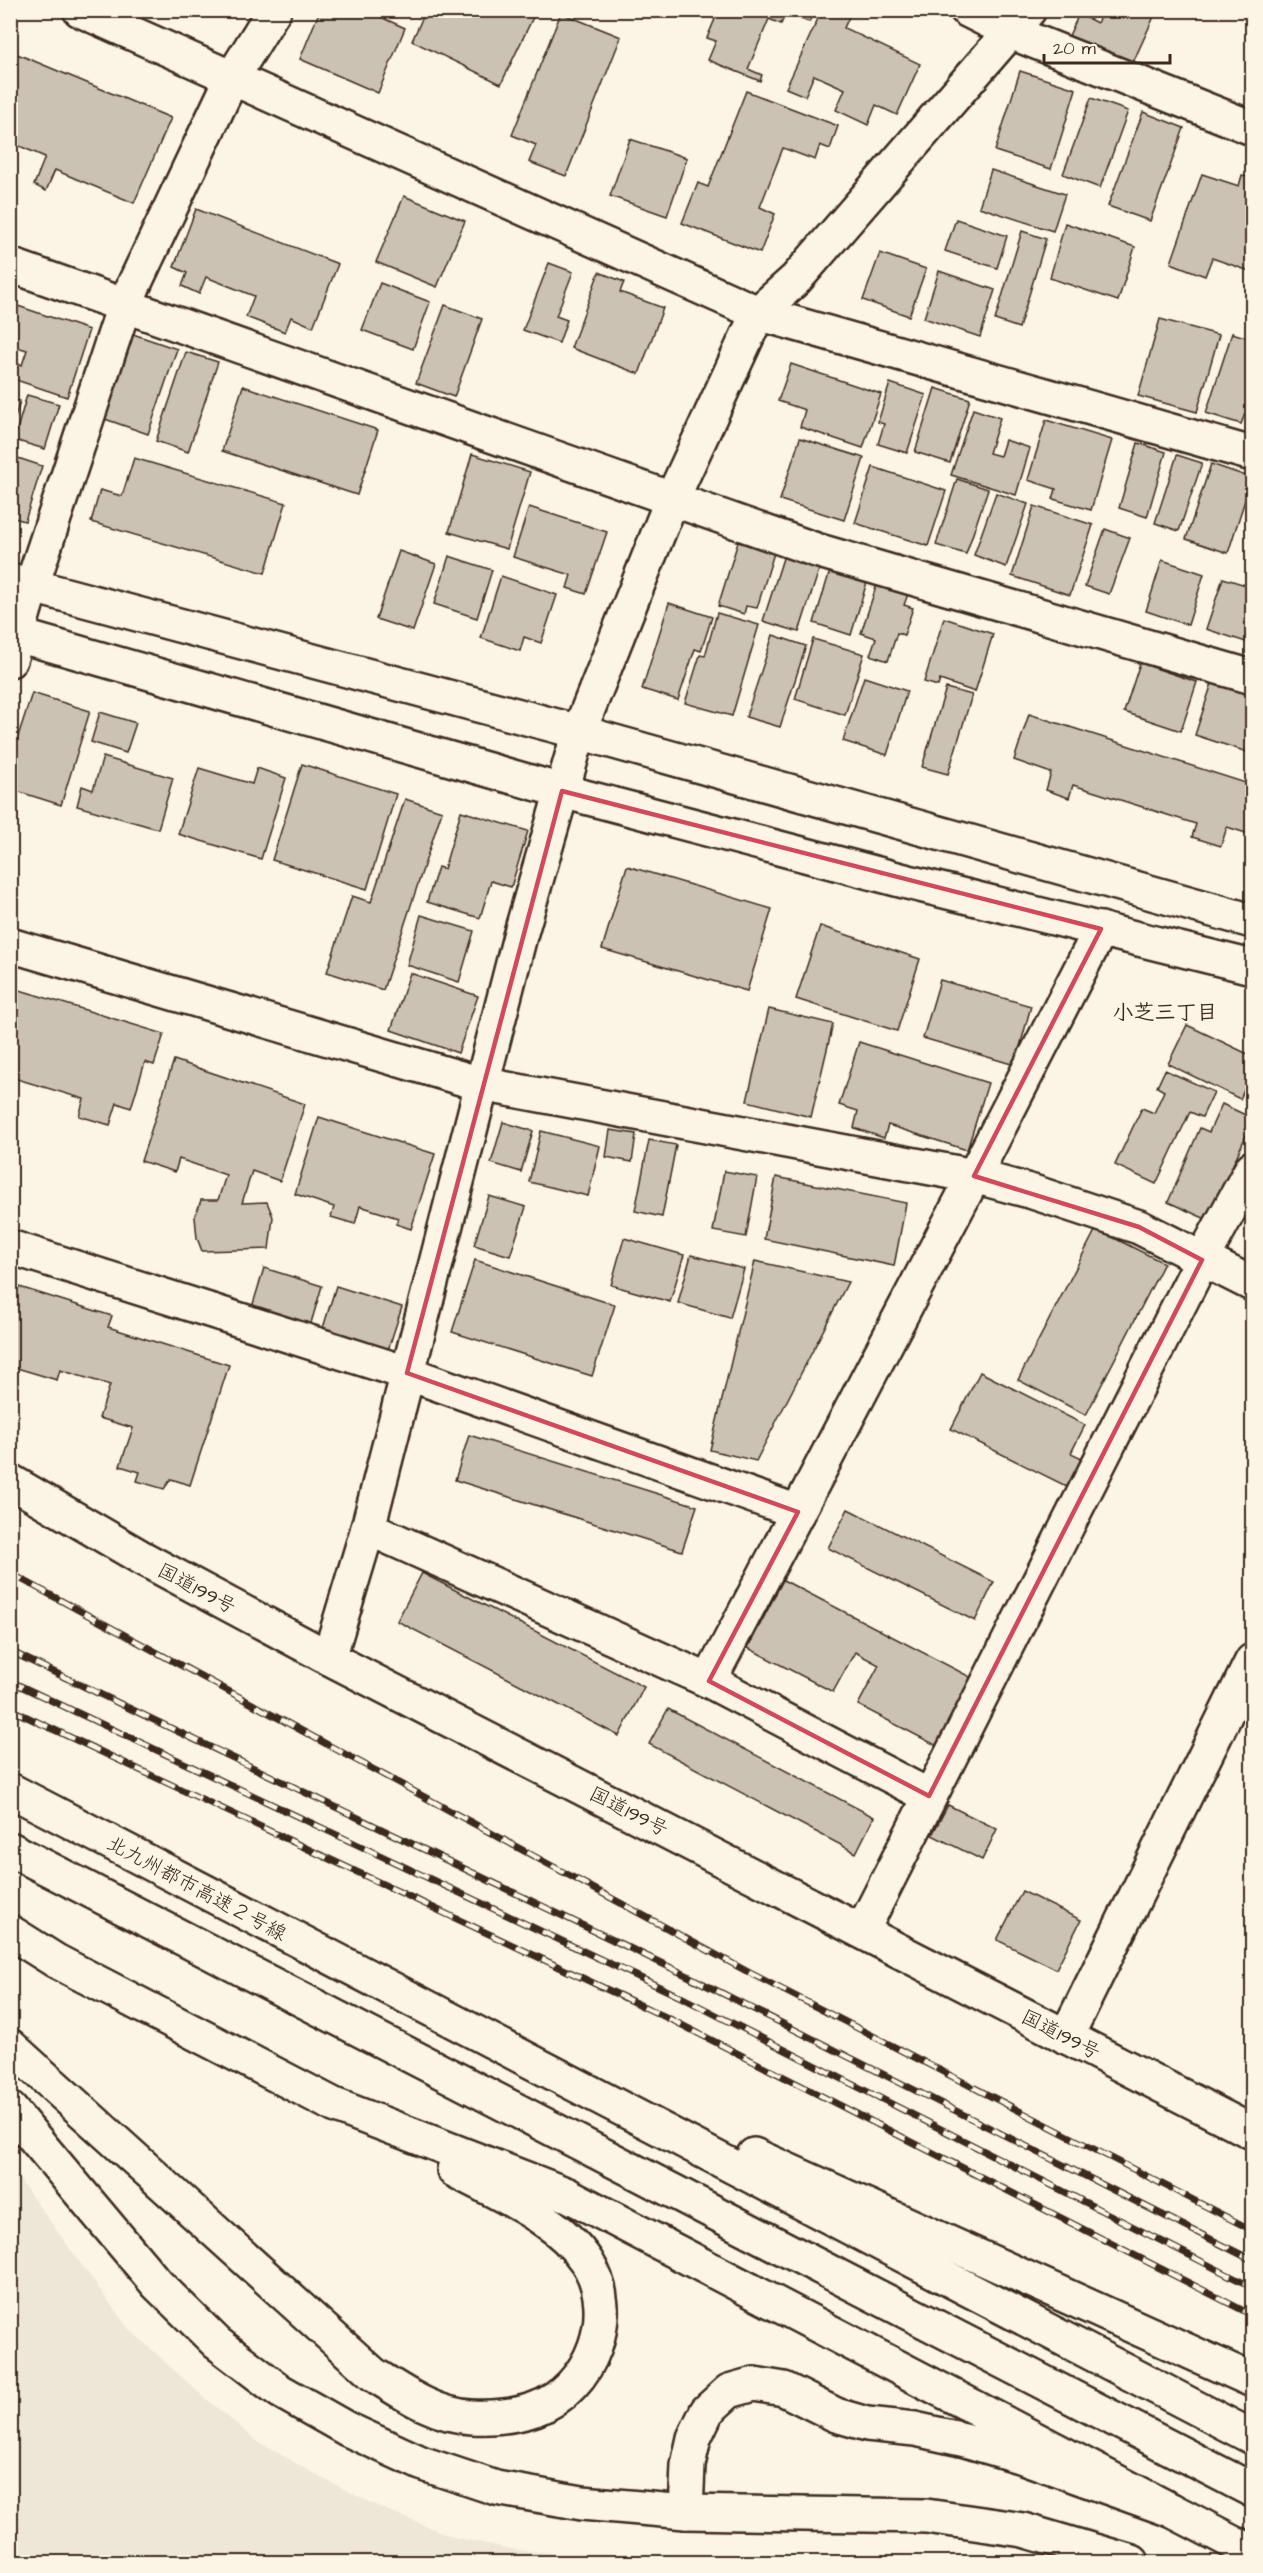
<svg xmlns="http://www.w3.org/2000/svg" width="1263" height="2573" viewBox="0 0 1263 2573" font-family="'Architects Daughter','Klee One',sans-serif">
<rect width="100%" height="100%" fill="#fcf5e5"/>
<filter id="ink" filterUnits="userSpaceOnUse"><feTurbulence type="fractalNoise" baseFrequency=".0167" numOctaves="2"/><feDisplacementMap in="SourceGraphic" scale="12" xChannelSelector="R" yChannelSelector="G"/><feConvolveMatrix kernelMatrix="1 2 1 2 8 2 1 2 1" color-interpolation-filters="sRGB"/></filter>
<g filter="url(#ink)">
<path fill="#eee6d6" d="M11,2168l117,160 70,64 59,49 63,36 59,30 74,30 63,13 91,8 300,4h-896z"/>
<g fill="#ccc2b3" stroke="#3b2a1e" stroke-width="1.5">
<path d="M320,10h45l40,18 -27,65 -78,-34z"/>
<path d="M426,10h103l6,3 -34,71 -89,-43z"/>
<path d="M696,10h119l-6,12 -23,-9 -5,11 -12,-5 -21,50 14,6 -2,6 -52,-21 8,-19 -9,-3 8,-19z"/>
<path d="M822,10h30l-8,18 76,36 -23,51 -21,-10 -8,20 -32,-15 9,-21 -31,-14 -9,21 -19,-8z"/>
<path d="M1103,10h54l-27,59 -63,-29 12,-26 18,9z"/>
<path d="M561,13l60,24 -55,139 -37,-14 7,-17 -24,-10z"/>
<path d="M10,51l161,67 -37,85 -79,-33 -9,21 -12,-6 11,-28 -35,-15z"/>
<path d="M1020,71l56,18 -25,80 -56,-18z"/>
<path d="M746,91l92,35 -8,23 -10,-4 -5,15 -32,-12 -23,59 15,7 -15,39 -78,-30 16,-40 10,4z"/>
<path d="M1091,98l37,13 -28,77 -37,-14z"/>
<path d="M1143,112l41,16 -34,93 -42,-15z"/>
<path d="M630,139l57,19 -20,58 -57,-20z"/>
<path d="M991,170l74,24 -12,37 -74,-24z"/>
<path d="M1202,174l37,12 3,-11 10,4v93l-40,-14 -7,18 -34,-13z"/>
<path d="M404,196l61,25 -28,66 -61,-25z"/>
<path d="M196,209l142,55 -25,63 -22,-10 -6,15 -39,-15 8,-21 -48,-19 -7,17 -17,-8 5,-13 -13,-6z"/>
<path d="M956,219l51,17 -10,32 -52,-17z"/>
<path d="M1065,223l70,24 -17,54 -68,-23z"/>
<path d="M1022,231l24,8 -27,89 -24,-8z"/>
<path d="M880,253l46,16 -17,47 -46,-16z"/>
<path d="M549,263l24,9 -17,44 11,4 -8,23 -36,-13z"/>
<path d="M939,271l56,19 -15,47 -56,-19z"/>
<path d="M599,272l25,10 -4,10 43,16 -24,66 -68,-26z"/>
<path d="M1252,278v22l-6,-3z"/>
<path d="M380,283l50,19 -17,47 -51,-19z"/>
<path d="M12,304l77,26 -22,67 -57,-19v-16l12,3 5,-15 -17,-5z"/>
<path d="M445,305l37,14 -28,78 -38,-14z"/>
<path d="M1160,319l59,16 -22,77 -59,-16z"/>
<path d="M130,333l47,16 -29,85 -46,-16z"/>
<path d="M1232,333l20,6v77l-7,-2 -4,10 -35,-11z"/>
<path d="M186,352l32,10 -30,90 -32,-11z"/>
<path d="M791,364l90,30 -18,54 -63,-21 5,-17 -27,-9z"/>
<path d="M890,383l36,12 -19,58 -29,-9 6,-20 -6,-2z"/>
<path d="M243,386l135,44 -21,65 -135,-44z"/>
<path d="M935,388l35,11 -20,64 -35,-11z"/>
<path d="M27,395l32,9 -14,45 -31,-9z"/>
<path d="M10,399l10,2 -10,33z"/>
<path d="M973,409l27,9 -11,35 11,3 5,-16 25,8 -14,47 -65,-20z"/>
<path d="M1046,420l66,20 -21,70 -38,-11 3,-10 -28,-9z"/>
<path d="M800,438l64,20 -20,62 -64,-20z"/>
<path d="M1138,443l28,9 -19,65 -28,-9z"/>
<path d="M472,454l58,18 -23,77 -58,-17z"/>
<path d="M1177,455l25,8 -23,68 -24,-8z"/>
<path d="M12,456l30,10 -17,55 -15,-4z"/>
<path d="M134,458l152,45 -21,70 -174,-51 9,-32 22,6z"/>
<path d="M1211,464l41,14 -24,75 -42,-14z"/>
<path d="M873,467l73,24 -18,55 -73,-23z"/>
<path d="M957,479l31,10 -22,65 -30,-9z"/>
<path d="M996,493l32,11 -22,63 -32,-12z"/>
<path d="M1034,506l59,19 -23,70 -58,-19z"/>
<path d="M529,507l78,25 -21,62 -19,-6 4,-13 -58,-18z"/>
<path d="M1105,529l25,9 -21,56 -24,-8z"/>
<path d="M738,542l36,11 -17,55 -11,-2 -2,8 -26,-8z"/>
<path d="M399,551l37,13 -23,67 -37,-12z"/>
<path d="M784,555l36,12 -21,65 -36,-11z"/>
<path d="M449,556l43,14 -15,48 -43,-14z"/>
<path d="M1162,560l42,14 -16,51 -42,-14z"/>
<path d="M833,561l37,11 -19,63 -37,-12z"/>
<path d="M501,576l56,19 -16,48 -17,-6 -4,14 -39,-13z"/>
<path d="M1223,578l29,9v57l-46,-15z"/>
<path d="M877,584l31,10 -4,11 9,3 -9,27 -7,-2 -9,28 -18,-6 6,-17 -15,-5z"/>
<path d="M669,603l43,14 -11,34 -6,-2 -17,51 -36,-11z"/>
<path d="M717,613l42,12 -27,91 -47,-13 15,-48 5,1z"/>
<path d="M944,618l49,16 -18,58 -35,-12 -2,6 -14,-4z"/>
<path d="M773,635l33,11 -26,81 -34,-10z"/>
<path d="M813,639l51,15 -19,61 -50,-16z"/>
<path d="M1140,663l57,19 -16,49 -57,-19z"/>
<path d="M864,677l43,14 -20,64 -44,-14z"/>
<path d="M1213,680l39,12v54l-2,7 -55,-18z"/>
<path d="M946,688l26,7 -24,79 -26,-7z"/>
<path d="M32,693l58,18 -29,94 -51,-16v-28z"/>
<path d="M100,712l36,11 -10,30 -35,-11z"/>
<path d="M1029,714l223,71v50l-25,-8 -6,19 -29,-9 4,-13 -123,-39 -4,13 -23,-8 5,-17 -37,-13z"/>
<path d="M103,757l70,21 -15,51 -81,-23 5,-20 11,4z"/>
<path d="M302,764l94,30 -29,95 -95,-29z"/>
<path d="M199,768l53,16 5,-16 29,10 -25,81 -83,-25z"/>
<path d="M405,799l37,12 -59,179 -56,-18 25,-76 19,6z"/>
<path d="M461,811l67,20 -17,56 -20,-6 -11,37 -53,-16 11,-35 6,2z"/>
<path d="M627,866l145,43 -25,82 -145,-42z"/>
<path d="M421,915l53,16 -15,51 -52,-17z"/>
<path d="M820,926l100,33 -23,72 -101,-32z"/>
<path d="M410,973l68,23 -20,57 -67,-23z"/>
<path d="M940,980l91,26 -16,59 -92,-27z"/>
<path d="M10,987l154,47 -10,31 -9,-3 -14,46 -14,-5 -7,22 -31,-9 5,-17 -74,-22z"/>
<path d="M769,1009l64,15 -22,93 -64,-16z"/>
<path d="M1187,1025l65,31v17l-12,26 -72,-35z"/>
<path d="M859,1042l129,41 -21,67 -79,-25 -4,13 -30,-10 4,-17 -19,-6z"/>
<path d="M174,1060l131,44 -25,77 -28,-10 -10,32 25,-1 6,15 -4,32 -67,2 -5,-13 -2,-21 6,-17h17l8,-25 -47,-16 -4,13 -34,-11z"/>
<path d="M1165,1070l49,22 -12,25 -12,-5 -34,72 -41,-19 27,-57 12,5 10,-22 -7,-4z"/>
<path d="M1222,1104l30,14v4l-44,98 -40,-18 32,-74 9,4z"/>
<path d="M319,1117l116,37 -24,75 -15,-5 2,-6 -38,-12 -5,18 -24,-7 3,-10 -39,-13z"/>
<path d="M503,1122l30,9 -12,41 -30,-9z"/>
<path d="M610,1130l26,4 -4,28 -26,-5z"/>
<path d="M541,1131l59,15 -12,50 -59,-14z"/>
<path d="M649,1140l27,5 -14,72 -27,-6z"/>
<path d="M724,1171l33,6 -11,60 -33,-6z"/>
<path d="M776,1177l130,26 -12,63 -130,-27z"/>
<path d="M489,1196l37,11 -16,49 -36,-11z"/>
<path d="M1096,1229l68,34 -78,152 -68,-35z"/>
<path d="M624,1238l60,17 -14,47 -59,-17z"/>
<path d="M691,1255l53,14 -14,49 -52,-15z"/>
<path d="M475,1260l140,45 -23,71 -140,-44z"/>
<path d="M755,1261l93,21 -92,179 -46,-11z"/>
<path d="M264,1268l58,18 -14,47 -58,-19z"/>
<path d="M10,1284l102,32 -4,11 121,38 -39,120 -19,-6 -7,10 -27,-8 3,-9 -20,-6 13,-38 -34,-10 11,-33 -50,-15 -3,10 -47,-14z"/>
<path d="M336,1286l66,21 -14,43 -65,-22z"/>
<path d="M980,1372l105,53 -14,28 11,5 -14,29 -117,-58z"/>
<path d="M469,1435l228,71 -15,45 -227,-71z"/>
<path d="M848,1509l146,73 -19,39 -147,-73z"/>
<path d="M422,1573l222,114 -25,49 -222,-115z"/>
<path d="M783,1580l193,100 -35,68 -83,-43 21,-40 -24,-13 -22,40 -85,-44z"/>
<path d="M668,1709l206,108 -18,36 -207,-109z"/>
<path d="M948,1805l49,24 -15,31 -50,-25z"/>
<path d="M1022,1891l59,29 -25,49 -59,-29z"/>
</g>
<g fill="none" stroke-linecap="round" stroke-linejoin="round">
<g stroke="#3b2a1e" stroke-width="38">
<g id="street">
<path d="M80,10l678,303 494,141"/>
<path d="M967,10l44,22 241,96"/>
<path d="M10,265l806,285 436,127"/>
<path d="M10,660l22,-75 92,-279 108,-228 42,-68"/>
<path d="M10,945l471,139 493,92 59,16 106,35 113,57"/>
<path d="M10,1247l397,126 391,139"/>
<path d="M368,1528l341,153 220,115"/>
<path d="M709,1681l265,-505 127,-247"/>
<path d="M862,1931l340,-671 50,-92"/>
<path d="M1066,2037l186,-376"/>
<path d="M686,2512l2,-47 6,-27 13,-27 22,-20 25,-7 30,5 52,26 31,9 48,5 50,11 61,18 145,52 81,42"/>
</g>
</g>
<g stroke="#3b2a1e" stroke-width="38">
<g id="secondary">
<path d="M10,580l569,152 673,189"/>
<path d="M10,633l552,158 346,91 344,85"/>
<path d="M329,1658l39,-130 152,-592 59,-204 93,-233 86,-186 38,-34 233,-269"/>
<path d="M10,2109l147,175 60,59 63,48 67,38 74,34 75,25 86,15 104,9 240,4 97,14 109,32"/>
</g>
</g>
<g stroke="#3b2a1e" stroke-width="38">
<g id="highway">
<path d="M10,1481l134,78 185,99 923,474"/>
<path d="M10,1790l1242,647"/>
<path d="M10,1849l1242,641"/>
<path d="M10,1932l46,29 278,144 234,90 603,315"/>
<path d="M10,2046l363,328c30,19 63,42 99,43 21,1 43,-1 63,-8 57,-20 85,-96 52,-147 -30,-45 -87,-67 -133,-92"/>
<path d="M754,2155l498,225"/>
</g>
</g>
<use href="#street" stroke="#fcf5e5" stroke-width="33"/>
<use href="#secondary" stroke="#fcf5e5" stroke-width="33"/>
<use href="#highway" stroke="#fcf5e5" stroke-width="33"/>
<g stroke="#3b2a1e" stroke-width="7">
<g id="rail">
<path d="M10,1573l740,400 502,257"/>
<path d="M10,1651l676,324 566,285"/>
<path d="M10,1681l673,317 569,289"/>
<path d="M10,1709l662,311 580,295"/>
</g>
</g>
<use href="#rail" stroke="#fcf5e5" stroke-width="4.5" stroke-dasharray="14" stroke-linecap="butt"/>
</g>
</g>
<path fill="none" stroke="#d1495b" stroke-width="4.5" stroke-linejoin="round" d="M562,791l539,138 -127,247 165,51 63,33 -273,536 -220,-115 89,-169 -391,-139z"/>
<g text-anchor="middle" stroke-width="4.5" stroke-linejoin="round" paint-order="stroke">
<g font-size="20" fill="#3b2a1e" stroke="#fcf5e5">
<text transform="translate(197 1588) rotate(28)" y="7">国道199号</text>
<text transform="translate(629 1811) rotate(27)" y="7">国道199号</text>
<text transform="translate(197 1888) rotate(28)" y="7">北九州都市高速２号線</text>
<text transform="translate(1061 2034) rotate(27)" y="7">国道199号</text>
</g>
<g font-size="21" font-weight="bold" fill="#3b2a1e" stroke="#fcf5e5">
<text x="1165" y="1019">小芝三丁目</text>
</g>
</g>
<rect width="1263" height="2573" fill="none" stroke="#fcf5e5" stroke-width="36"/>
<rect x="18" y="18" width="1227" height="2537" fill="none" stroke="#3b2a1e" stroke-width="2" filter="url(#ink)"/>
<path d="M1044 54v9h126v-9" fill="none" stroke="#3b2a1e" stroke-width="3"/>
<text x="1053" y="54" font-size="18" fill="#3b2a1e" stroke="#fcf5e5" stroke-width="4.5" paint-order="stroke">20 m</text>
</svg>
